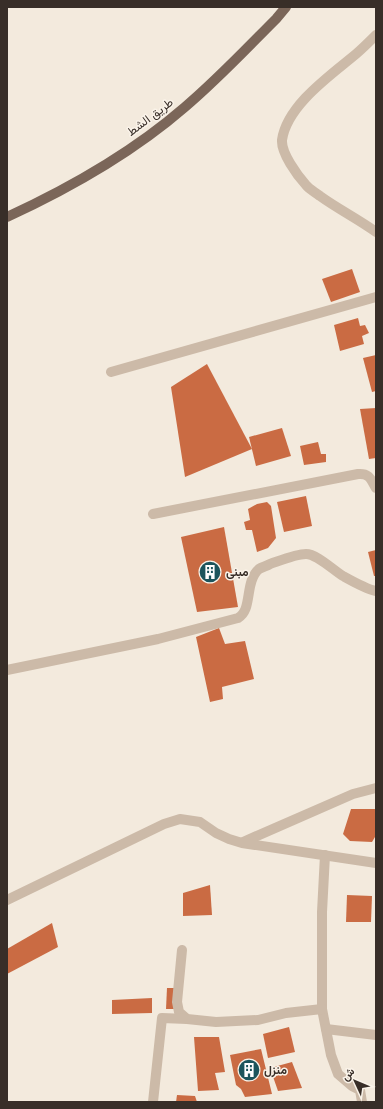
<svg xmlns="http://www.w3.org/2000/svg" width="383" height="1109" viewBox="0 0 383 1109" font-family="Inter,Vazirmatn,sans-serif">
<rect width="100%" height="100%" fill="#f3eadd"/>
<g fill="#ca6b43">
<path d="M352,269l8,23 -29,10 -9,-23z"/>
<path d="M358,318l2,8 5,-1 4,8 -7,3 2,8 -24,7 -6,-26z"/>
<path d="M376,355v36l-4,1 -9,-34z"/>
<path d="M207,364l45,85 -67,28 -14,-90z"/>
<path d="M376,408v50l-7,1 -9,-50z"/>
<path d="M282,428l9,28 -35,10 -7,-29z"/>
<path d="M318,442l3,12h5v8l-22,3 -4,-19z"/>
<path d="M306,496l6,30 -28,6 -7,-30z"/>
<path d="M267,502l4,4 5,32 -8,10 -11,4 -5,-22h-6l-2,-8 6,-2 -2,-11 9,-5z"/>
<path d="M224,527l14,80 -41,5 -16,-75z"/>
<path d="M376,550v26h-2l-6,-24z"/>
<path d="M219,628l6,16 20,-3 9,38 -32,8 1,12 -13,3 -14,-65z"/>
<path d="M351,809h25v28h-1l-3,5 -22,-1 -7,-7z"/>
<path d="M210,885l2,30 -29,1v-23z"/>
<path d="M347,895l25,1 -1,26h-25z"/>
<path d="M52,923l6,24 -51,27v-25z"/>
<path d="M167,988h9l-2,21h-8z"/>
<path d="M152,998v15l-40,1v-14z"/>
<path d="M289,1027l6,25 -27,6 -5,-24z"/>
<path d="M194,1037h25l6,35 -10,1 4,17 -21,1z"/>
<path d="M261,1049l11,45 -27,3 -4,-8 -5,-4 -6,-30z"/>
<path d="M292,1062l10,26 -24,3 -8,-23z"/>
<path d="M177,1095l18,1 2,6h-21z"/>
</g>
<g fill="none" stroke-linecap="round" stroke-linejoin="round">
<g stroke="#ccbaa8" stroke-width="10">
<path d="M376,35c-7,7 -13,13 -20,19 -25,21 -69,51 -74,86 -1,13 15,35 24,45 3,4 9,7 14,11 18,13 38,23 56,36"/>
<path d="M111,372l265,-75"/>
<path d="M153,514l205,-40c12,-1 13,6 18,14"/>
<path d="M7,670l151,-31 80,-21c15,-8 6,-36 21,-49 3,-2 8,-3 11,-5 9,-3 26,-10 36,-10 11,0 27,16 37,22 9,5 23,13 33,15"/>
<path d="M243,842l110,-48 23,-6"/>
<path d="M325,855l-3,57v97l9,46 7,19 14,12 8,4 2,12"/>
<path d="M7,900l157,-76 16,-5 20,3 16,11 13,6 13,4 134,20"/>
<path d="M182,950l-5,52 2,10 8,7 29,3 42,-2 28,-7 36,-4"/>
<path d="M326,1029l50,6"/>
<path d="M153,1102l9,-84 25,1"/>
</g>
<path stroke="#7b6659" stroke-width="10" d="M7,217c63,-29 125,-64 178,-110 32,-27 61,-58 91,-88l10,-12"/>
</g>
<defs>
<g id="building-disc" transform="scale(1.15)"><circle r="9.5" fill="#1c545c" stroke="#faf3e9"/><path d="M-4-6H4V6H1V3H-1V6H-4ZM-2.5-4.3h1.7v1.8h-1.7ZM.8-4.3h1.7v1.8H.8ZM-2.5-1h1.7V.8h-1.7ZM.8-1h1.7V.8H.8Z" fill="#fff"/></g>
</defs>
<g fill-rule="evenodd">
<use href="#building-disc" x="210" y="572"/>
<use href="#building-disc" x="249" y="1070"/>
</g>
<g text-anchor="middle" stroke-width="3" stroke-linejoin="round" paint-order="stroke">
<g font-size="12" fill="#382e28" stroke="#faf3e9">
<text transform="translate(150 117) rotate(-37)" y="4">طريق الشط</text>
</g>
<g font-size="12" font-weight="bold" fill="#382e28" stroke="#faf3e9" text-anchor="start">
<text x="226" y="576">مبنى</text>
<text x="264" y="1074">منزل</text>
</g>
</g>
<rect width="383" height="1109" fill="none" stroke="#382e28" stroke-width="16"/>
<g transform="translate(355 1081) rotate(314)" stroke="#faf3e9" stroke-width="3" paint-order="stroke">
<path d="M0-3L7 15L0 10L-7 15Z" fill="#382e28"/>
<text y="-6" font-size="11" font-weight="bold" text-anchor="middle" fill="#382e28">ش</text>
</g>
</svg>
